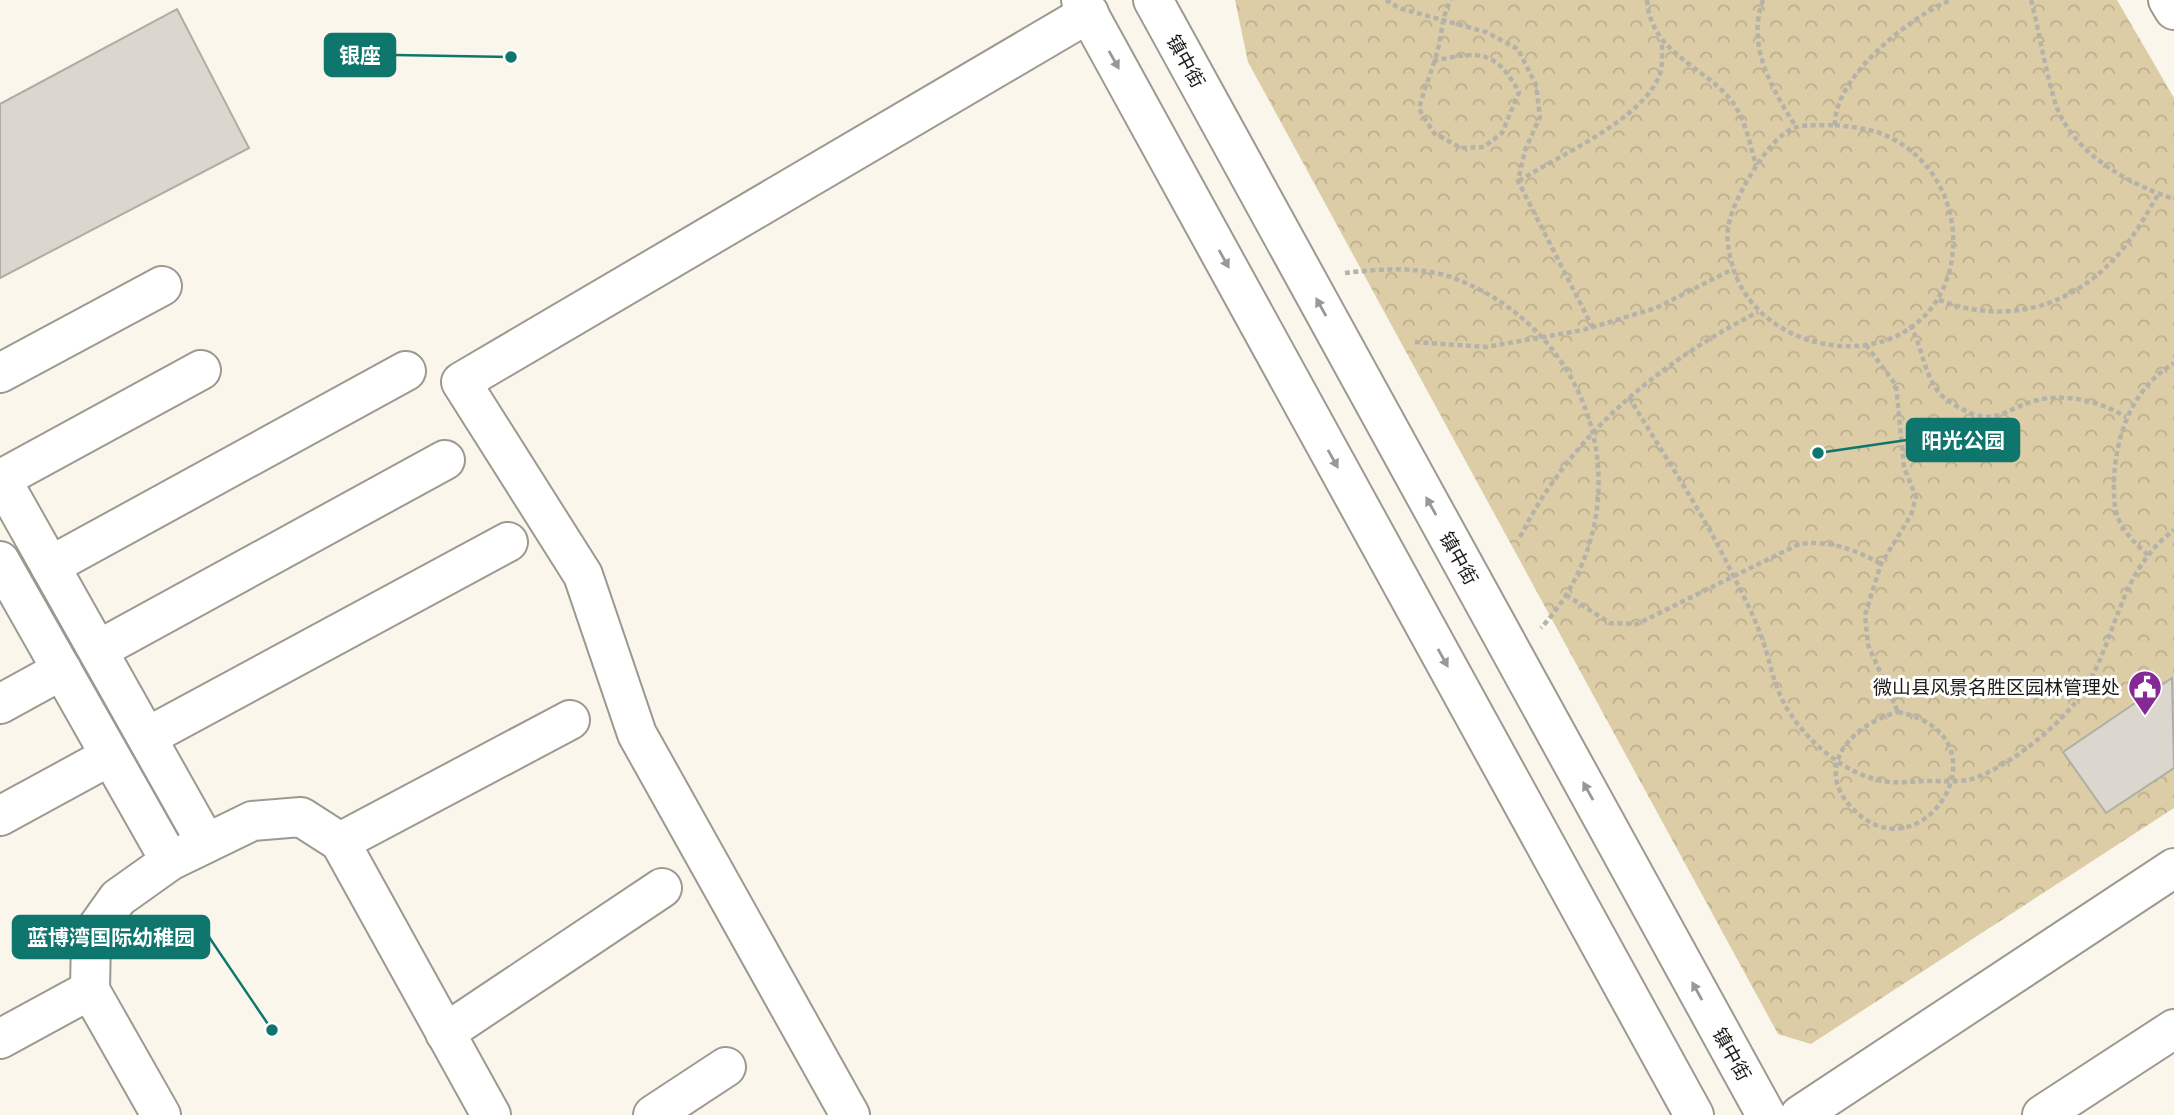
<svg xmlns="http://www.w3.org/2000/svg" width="2174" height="1115" viewBox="0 0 2174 1115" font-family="'Public Sans','Noto Sans SC',sans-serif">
<defs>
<pattern id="park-crowns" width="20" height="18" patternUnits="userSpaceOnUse" patternTransform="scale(1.75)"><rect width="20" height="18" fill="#dccda6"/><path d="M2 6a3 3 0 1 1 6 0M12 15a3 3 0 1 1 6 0" fill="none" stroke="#bcaf8e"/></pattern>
</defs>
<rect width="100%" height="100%" fill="#faf6ec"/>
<path fill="url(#park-crowns)" d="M1235,0h882l57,98v710l-363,236 -33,-10 -530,-972z"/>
<g fill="#dbd7ce" stroke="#b0ada4" stroke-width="2">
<path d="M177,9l72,139 -249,130v-174z"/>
<path d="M2172,678l2,90 -68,45 -43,-61z"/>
</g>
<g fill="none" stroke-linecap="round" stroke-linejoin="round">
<g stroke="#9d9990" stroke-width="42">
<g id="minor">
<path d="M2168,0l6,10"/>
<path d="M0,373l162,-87"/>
<path d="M0,477l206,366"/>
<path d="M1,479l200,-109"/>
<path d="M0,561l170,300"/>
<path d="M50,566l356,-195"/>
<path d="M98,650l347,-190"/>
<path d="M0,704l62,-34"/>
<path d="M147,737l361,-195"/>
<path d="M0,816l110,-60"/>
<path d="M340,842l230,-122"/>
<path d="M445,1033l217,-145"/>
<path d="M0,1039l90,-49"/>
<path d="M161,1115l-71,-125 1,-54 27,-38 52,-37 82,-40 49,-4 39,25 151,273"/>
<path d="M653,1115l73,-48"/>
<path d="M850,1115l-213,-381 -54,-159 -122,-193 628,-369"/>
<path d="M1800,1115l374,-247"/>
<path d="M2042,1115l132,-86"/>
</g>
</g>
<g stroke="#9d9990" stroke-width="42">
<g id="primary">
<path d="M1081,0l613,1115"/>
<path d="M1153,0l613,1115"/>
</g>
</g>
<g stroke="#b5b2aa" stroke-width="4.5" stroke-dasharray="5 3.5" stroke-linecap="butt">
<path d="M1386,0l13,8 87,24 32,17 18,36 4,32 -15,33 -7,31 75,147"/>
<path d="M1647,0c4,53 55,65 84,100 14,18 19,44 25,65"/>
<path d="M1763,0c-17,46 9,89 33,127"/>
<path d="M2031,0c9,34 14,71 25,105 17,48 72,79 118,94"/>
<path d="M1433,61c46,-10 62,-12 86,31l-17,41 -18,14 -23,1 -27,-15 -15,-24c5,-21 14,-40 19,-60 5,-20 3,-30 13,-49"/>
<path d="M1835,125c19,2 39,4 56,13 91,46 82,191 -25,207 -59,8 -122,-26 -135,-85 -3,-12 -5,-25 -2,-37 5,-21 18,-43 30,-61 9,-13 23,-31 38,-35 11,-3 26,-1 38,-2z"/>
<path d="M1835,125c-2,-46 75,-109 116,-125"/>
<path d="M1519,181c40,-26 124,-61 141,-107 3,-10 2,-23 2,-33"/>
<path d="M1345,273c34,-4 73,-7 106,4 148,54 197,233 90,351"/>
<path d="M1939,300c63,24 127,10 174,-40 18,-18 33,-45 46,-67"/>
<path d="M1910,325c12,21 13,45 27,65 5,8 17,15 25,19 35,19 44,-2 76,-9 30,-7 63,2 88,17"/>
<path d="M1415,342l71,5 97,-17 73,-22 77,-39"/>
<path d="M1866,345l30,40 8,82 12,30 -5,18 -30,49 -16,51 3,30 30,67"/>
<path d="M1629,397c34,57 73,114 102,174 10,20 21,41 29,62 9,22 12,48 24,70 19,36 64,76 107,79 12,1 24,-1 37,-1 15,0 32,2 47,-3 34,-13 69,-41 94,-68 49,-54 42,-133 105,-180"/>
<path d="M1520,537c51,-102 138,-174 238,-225"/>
<path d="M2148,555c-11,-10 -21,-19 -28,-33 -7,-13 -6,-28 -6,-42 2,-47 19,-92 60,-117"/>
<path d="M1566,595l44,28 27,1 162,-80c31,-4 55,5 82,20"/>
<path d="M1898,712c116,23 24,170 -46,96 -40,-42 1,-84 46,-96z"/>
</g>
<use href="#minor" stroke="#fff" stroke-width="38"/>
<use href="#primary" stroke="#fff" stroke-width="38"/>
</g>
<defs><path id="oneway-solid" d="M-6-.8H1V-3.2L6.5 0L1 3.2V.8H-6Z" transform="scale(1.75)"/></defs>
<g fill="#989896">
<use href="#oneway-solid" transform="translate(1114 60) rotate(61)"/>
<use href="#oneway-solid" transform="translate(1224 259) rotate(61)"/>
<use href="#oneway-solid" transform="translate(1321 307) rotate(-119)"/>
<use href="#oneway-solid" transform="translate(1333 459) rotate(61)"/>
<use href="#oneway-solid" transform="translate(1431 506) rotate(-119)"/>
<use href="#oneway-solid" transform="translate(1443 658) rotate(61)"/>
<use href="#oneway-solid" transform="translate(1588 791) rotate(-119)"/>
<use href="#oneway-solid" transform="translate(1697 991) rotate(-119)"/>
</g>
<defs>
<g id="civic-pin" transform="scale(1.75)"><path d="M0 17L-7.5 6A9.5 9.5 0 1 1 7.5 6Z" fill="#872994" stroke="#fff"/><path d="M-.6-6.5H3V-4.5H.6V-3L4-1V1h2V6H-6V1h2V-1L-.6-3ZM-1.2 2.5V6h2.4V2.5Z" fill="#fff"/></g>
</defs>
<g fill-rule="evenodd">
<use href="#civic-pin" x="2145" y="687"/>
</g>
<g text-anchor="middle" stroke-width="6" stroke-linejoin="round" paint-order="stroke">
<g font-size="19" fill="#1a1915" stroke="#fff">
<text transform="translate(1186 61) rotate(61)" y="7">镇中街</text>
<text transform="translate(1459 558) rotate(61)" y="7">镇中街</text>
<text transform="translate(1732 1054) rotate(61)" y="7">镇中街</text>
</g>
<g font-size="19" fill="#1a1915" stroke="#fff" text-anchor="end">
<text x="2120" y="694">微山县风景名胜区园林管理处</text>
</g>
</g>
<path fill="none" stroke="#0f766e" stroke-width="2.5" d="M511 57L395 55M1818 453L1907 440M272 1030L209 937"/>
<g fill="#0f766e" stroke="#fff" stroke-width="2.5">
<circle cx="511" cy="57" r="7"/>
<circle cx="1818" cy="453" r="7"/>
<circle cx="272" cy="1030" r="7"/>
</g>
<g fill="#0f766e" stroke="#0f766e" stroke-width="2.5">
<rect x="325" y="34" width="70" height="42" rx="7"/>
<rect x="1907" y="419" width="112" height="42" rx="7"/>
<rect x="13" y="916" width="196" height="42" rx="7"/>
</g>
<g font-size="21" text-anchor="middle" font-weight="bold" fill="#fff">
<text x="360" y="63">银座</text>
<text x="1963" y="448">阳光公园</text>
<text x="111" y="945">蓝博湾国际幼稚园</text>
</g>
</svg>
